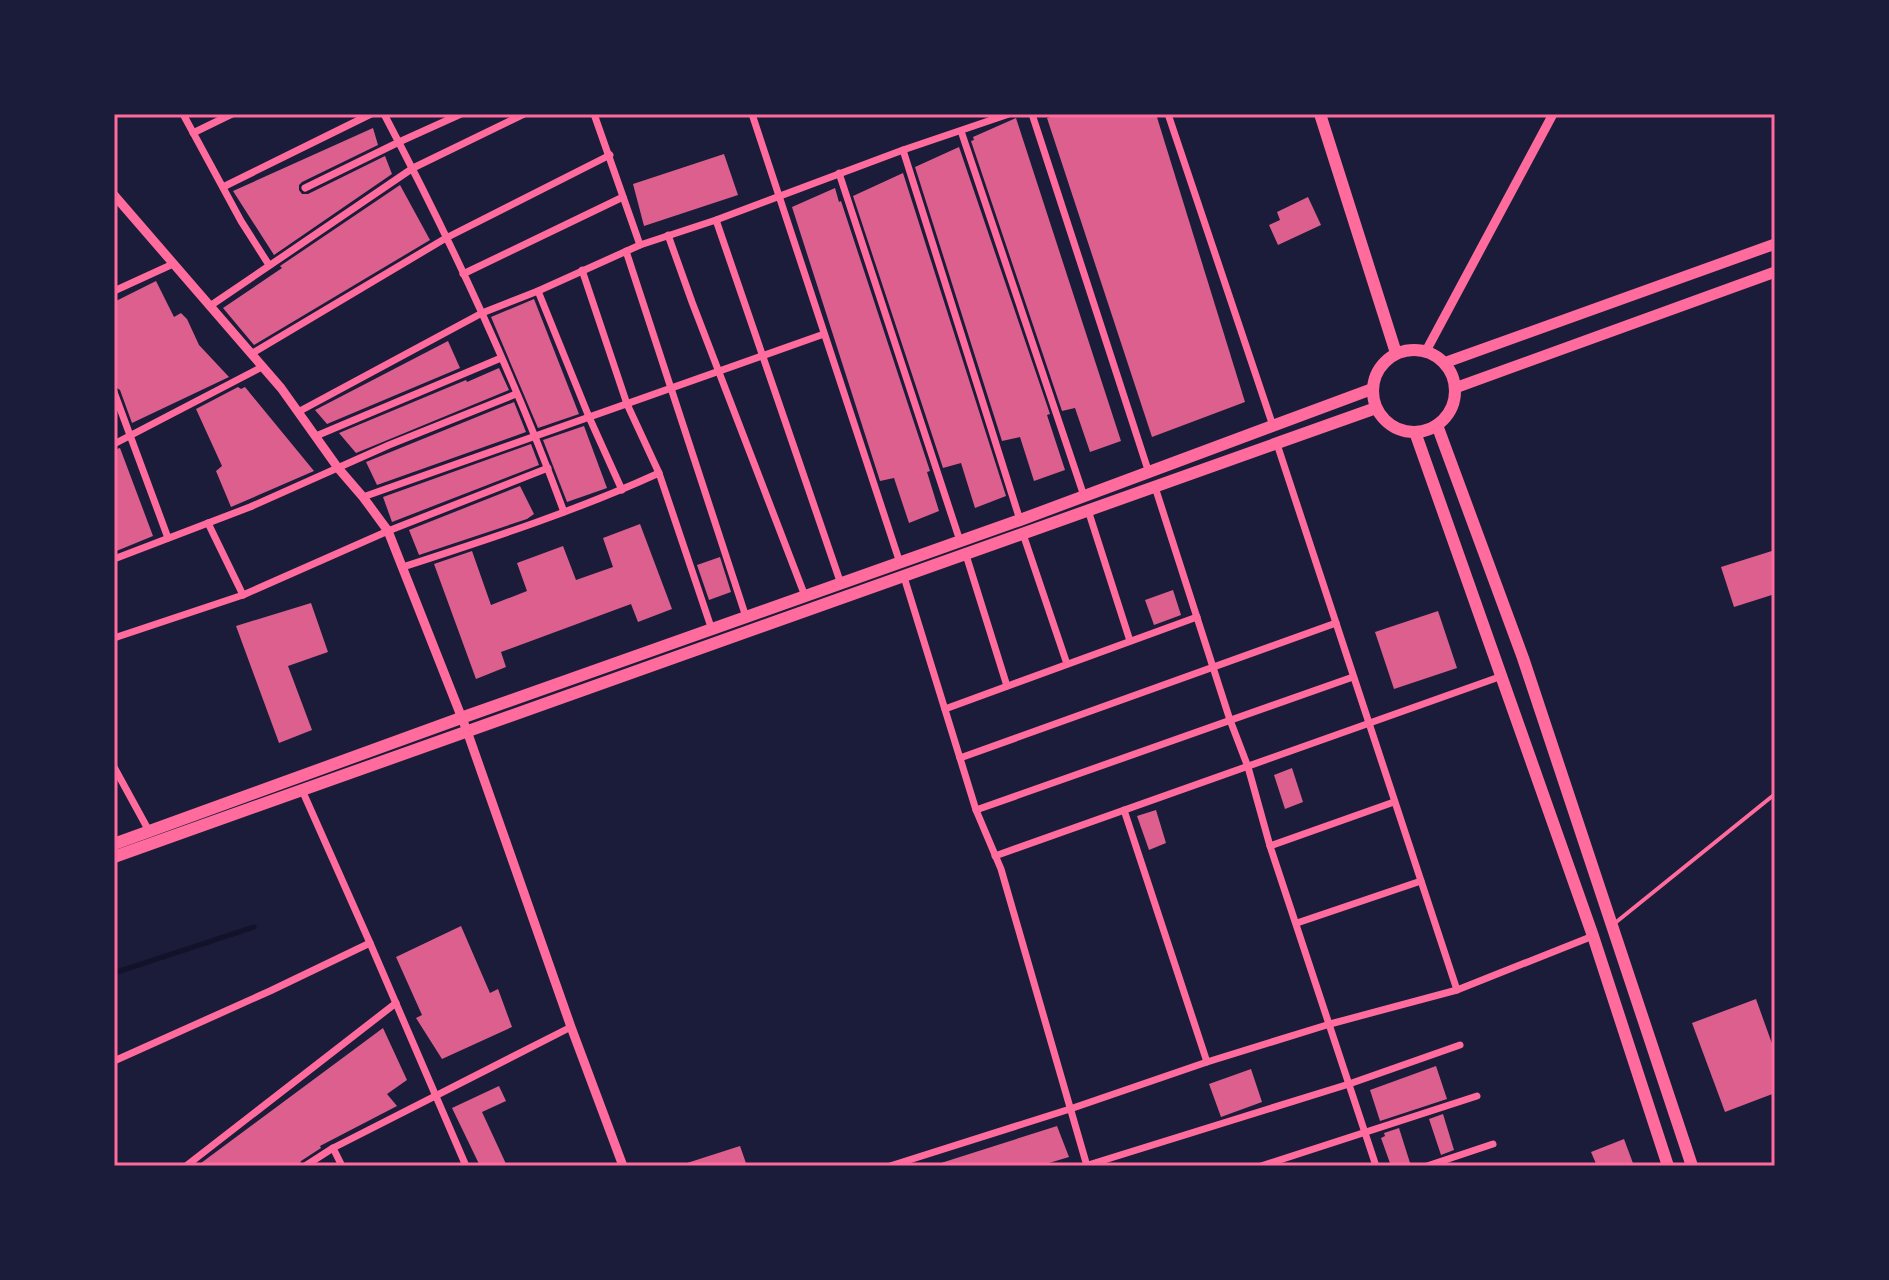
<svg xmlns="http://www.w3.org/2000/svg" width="1889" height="1280" viewBox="0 0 1889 1280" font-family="Georgia,serif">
<rect width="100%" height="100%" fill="#1b1b3a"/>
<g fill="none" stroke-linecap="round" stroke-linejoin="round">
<path stroke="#12122b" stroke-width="5" d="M114,973l140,-46"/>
</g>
<g fill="#dd5f8e">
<path d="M1059,114h97l89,288 -93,35 -105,-319z"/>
<path d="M1016,118l105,323 -31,11 -15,-44 -13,3 -91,-270 3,-1 -1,-3z"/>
<path d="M373,128l5,17 -76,37 -3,3v5l3,4h6l77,-38 7,18 -118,81 -41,-64z"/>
<path d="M959,147l91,267 -3,1 18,55 -31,11 -14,-44 -18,4 -87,-274z"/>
<path d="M724,154l14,41 -94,31 -11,-42z"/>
<path d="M903,173l103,323 -31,12 -14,-45 -18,5 -90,-272z"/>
<path d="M400,185l30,55 -176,105 -31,-37 59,-40 -2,-2z"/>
<path d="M835,188l4,14 2,-1 89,270 -3,1 12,39 -30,12 -15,-45 -14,3 -88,-274z"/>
<path d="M1308,197l13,28 -43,20 -9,-20 11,-5 -3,-8z"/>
<path d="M156,281l18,36 7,-4 6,6 12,26 30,32 -97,46 -12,-33 -6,-4v-84z"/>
<path d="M534,299l45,115 -41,14 -47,-111z"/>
<path d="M448,341l12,27 -133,56 -12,-14z"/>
<path d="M499,368l10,22 -153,63 -17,-20 127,-53 1,2z"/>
<path d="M238,387l3,2 4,-2 69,84 -83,36 -15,-36 6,-5 -26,-57z"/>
<path d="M514,402l12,30 -149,53 -11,-23z"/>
<path d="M584,426l23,62 -40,14 -24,-62z"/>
<path d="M531,444l8,21 -147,57 -9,-25z"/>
<path d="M120,448l33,88 -39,16v-102z"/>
<path d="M520,486l14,28 -7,5 -108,36 -10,-25z"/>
<path d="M640,524l32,85 -34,13 -7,-18 -130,48 5,15 -30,12 -42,-115 38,-13 19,54 36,-14 -10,-28 46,-17 13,34 37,-13 -10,-29z"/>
<path d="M1775,550v44l-41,13 -13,-40z"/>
<path d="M720,557l11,35 -22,8 -12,-35z"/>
<path d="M1173,590l8,25 -27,10 -9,-25z"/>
<path d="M311,603l17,49 -40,14 24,64 -33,13 -43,-117z"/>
<path d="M1438,611l19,57 -63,21 -19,-57z"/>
<path d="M1292,768l11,34 -18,7 -11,-34z"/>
<path d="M1156,810l10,33 -17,7 -12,-34z"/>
<path d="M461,926l29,67 8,-4 14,38 -70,32 -26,-41 6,-3 -26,-58z"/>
<path d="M1756,999l19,53v41l-50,19 -33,-89z"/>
<path d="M383,1028l24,52 -20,14 10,12 -77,40 1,2 -20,13 -2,5h-102z"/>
<path d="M1436,1066l11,33 -67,22 -10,-31z"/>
<path d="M1251,1069l11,33 -41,15 -12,-33z"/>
<path d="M499,1086l7,15 -24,11 25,54h-27l-28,-58z"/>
<path d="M1443,1114l11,36 -13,5 -12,-36z"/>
<path d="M1057,1126l12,31 -30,9h-98v-3z"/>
<path d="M1399,1128l12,38h-20l-10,-28 4,-2 -1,-3z"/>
<path d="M1624,1139l10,27h-37l-6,-14z"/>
<path d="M740,1146l7,20h-60v-3z"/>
</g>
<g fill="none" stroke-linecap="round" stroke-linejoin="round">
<path stroke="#ff6b9d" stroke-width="4" d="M1615,923l160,-129"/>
<g stroke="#ff6b9d" stroke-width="7">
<path d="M183,114l58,107 28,44"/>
<path d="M384,114c68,129 130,262 180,398"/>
<path d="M594,114l46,131"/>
<path d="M752,114l148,449"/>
<path d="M1032,114l117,359"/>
<path d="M1168,114l105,312"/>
<path d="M961,131l123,365"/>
<path d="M193,133l39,-19"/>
<path d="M903,150l117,370"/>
<path d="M839,173l121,368"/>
<path d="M223,187l148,-73"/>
<path d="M305,188l94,-46 62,-28"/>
<path d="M716,220l125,364"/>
<path d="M668,235l24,67 113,294"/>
<path d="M626,251l120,366"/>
<path d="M582,270l45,134 32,69 53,157"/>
<path d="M463,274l160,-77"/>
<path d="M114,291l59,-27"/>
<path d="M538,291l51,126 33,73"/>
<path d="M210,306l203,-138 111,-54"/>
<path d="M251,354l195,-116 164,-83"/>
<path d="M114,392l54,146"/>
<path d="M298,412l184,-99 56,-22 102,-46 76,-25 187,-70 106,-36"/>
<path d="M316,436l185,-78"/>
<path d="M114,444l148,-77"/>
<path d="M1277,444l180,546"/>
<path d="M1155,487l75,233 18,47 22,79 106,320"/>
<path d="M363,497l461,-163"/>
<path d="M1088,510l42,131"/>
<path d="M208,523l35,72"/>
<path d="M1023,534l44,130"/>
<path d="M966,555l41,131"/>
<path d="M114,559l136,-52 139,-62 127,-51"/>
<path d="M403,567c86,-28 173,-56 256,-94"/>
<path d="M904,577l72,233 25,59 86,297"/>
<path d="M114,638l129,-43 145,-64 160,-63"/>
<path d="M945,709l252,-92"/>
<path d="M960,758l376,-135"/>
<path d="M114,767l35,64"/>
<path d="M302,790l68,153 96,223"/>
<path d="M976,810l377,-133"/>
<path d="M1124,810l83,252"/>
<path d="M1270,846l124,-44"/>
<path d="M995,856l507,-180"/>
<path d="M1297,923l124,-42"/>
<path d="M114,1061l156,-70 100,-48"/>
<path d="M333,1148l9,18"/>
<path d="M186,1166l210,-163"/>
<path d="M305,1166l28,-18 238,-121"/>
<path d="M890,1166l180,-57 137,-47 123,-38 127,-34 136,-54"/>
<path d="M1085,1166l264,-82 111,-39"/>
<path d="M1261,1166l216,-70"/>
<path d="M1427,1166l66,-22"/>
</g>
<g stroke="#ff6b9d" stroke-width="9">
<path d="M114,195l167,193 57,80 25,29 25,34 79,200 104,296 52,139"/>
<path d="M1426,351l127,-237"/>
</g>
<g stroke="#ff6b9d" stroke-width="11">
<path d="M1444,363l331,-119"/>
<path d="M1455,388l320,-116"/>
</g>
<g stroke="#ff6b9d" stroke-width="12">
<path d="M1320,114l76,239"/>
<circle cx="1414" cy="391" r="41"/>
<path d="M1437,425l86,233 169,508"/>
<path d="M1415,432l178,504 75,230"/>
<path d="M114,844l347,-126 559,-198 352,-131"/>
<path d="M114,857l1262,-449"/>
</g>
</g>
<rect width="1889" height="1280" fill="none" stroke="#1b1b3a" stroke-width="232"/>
<rect x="116" y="116" width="1657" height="1048" fill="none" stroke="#ff6b9d" stroke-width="3"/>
</svg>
